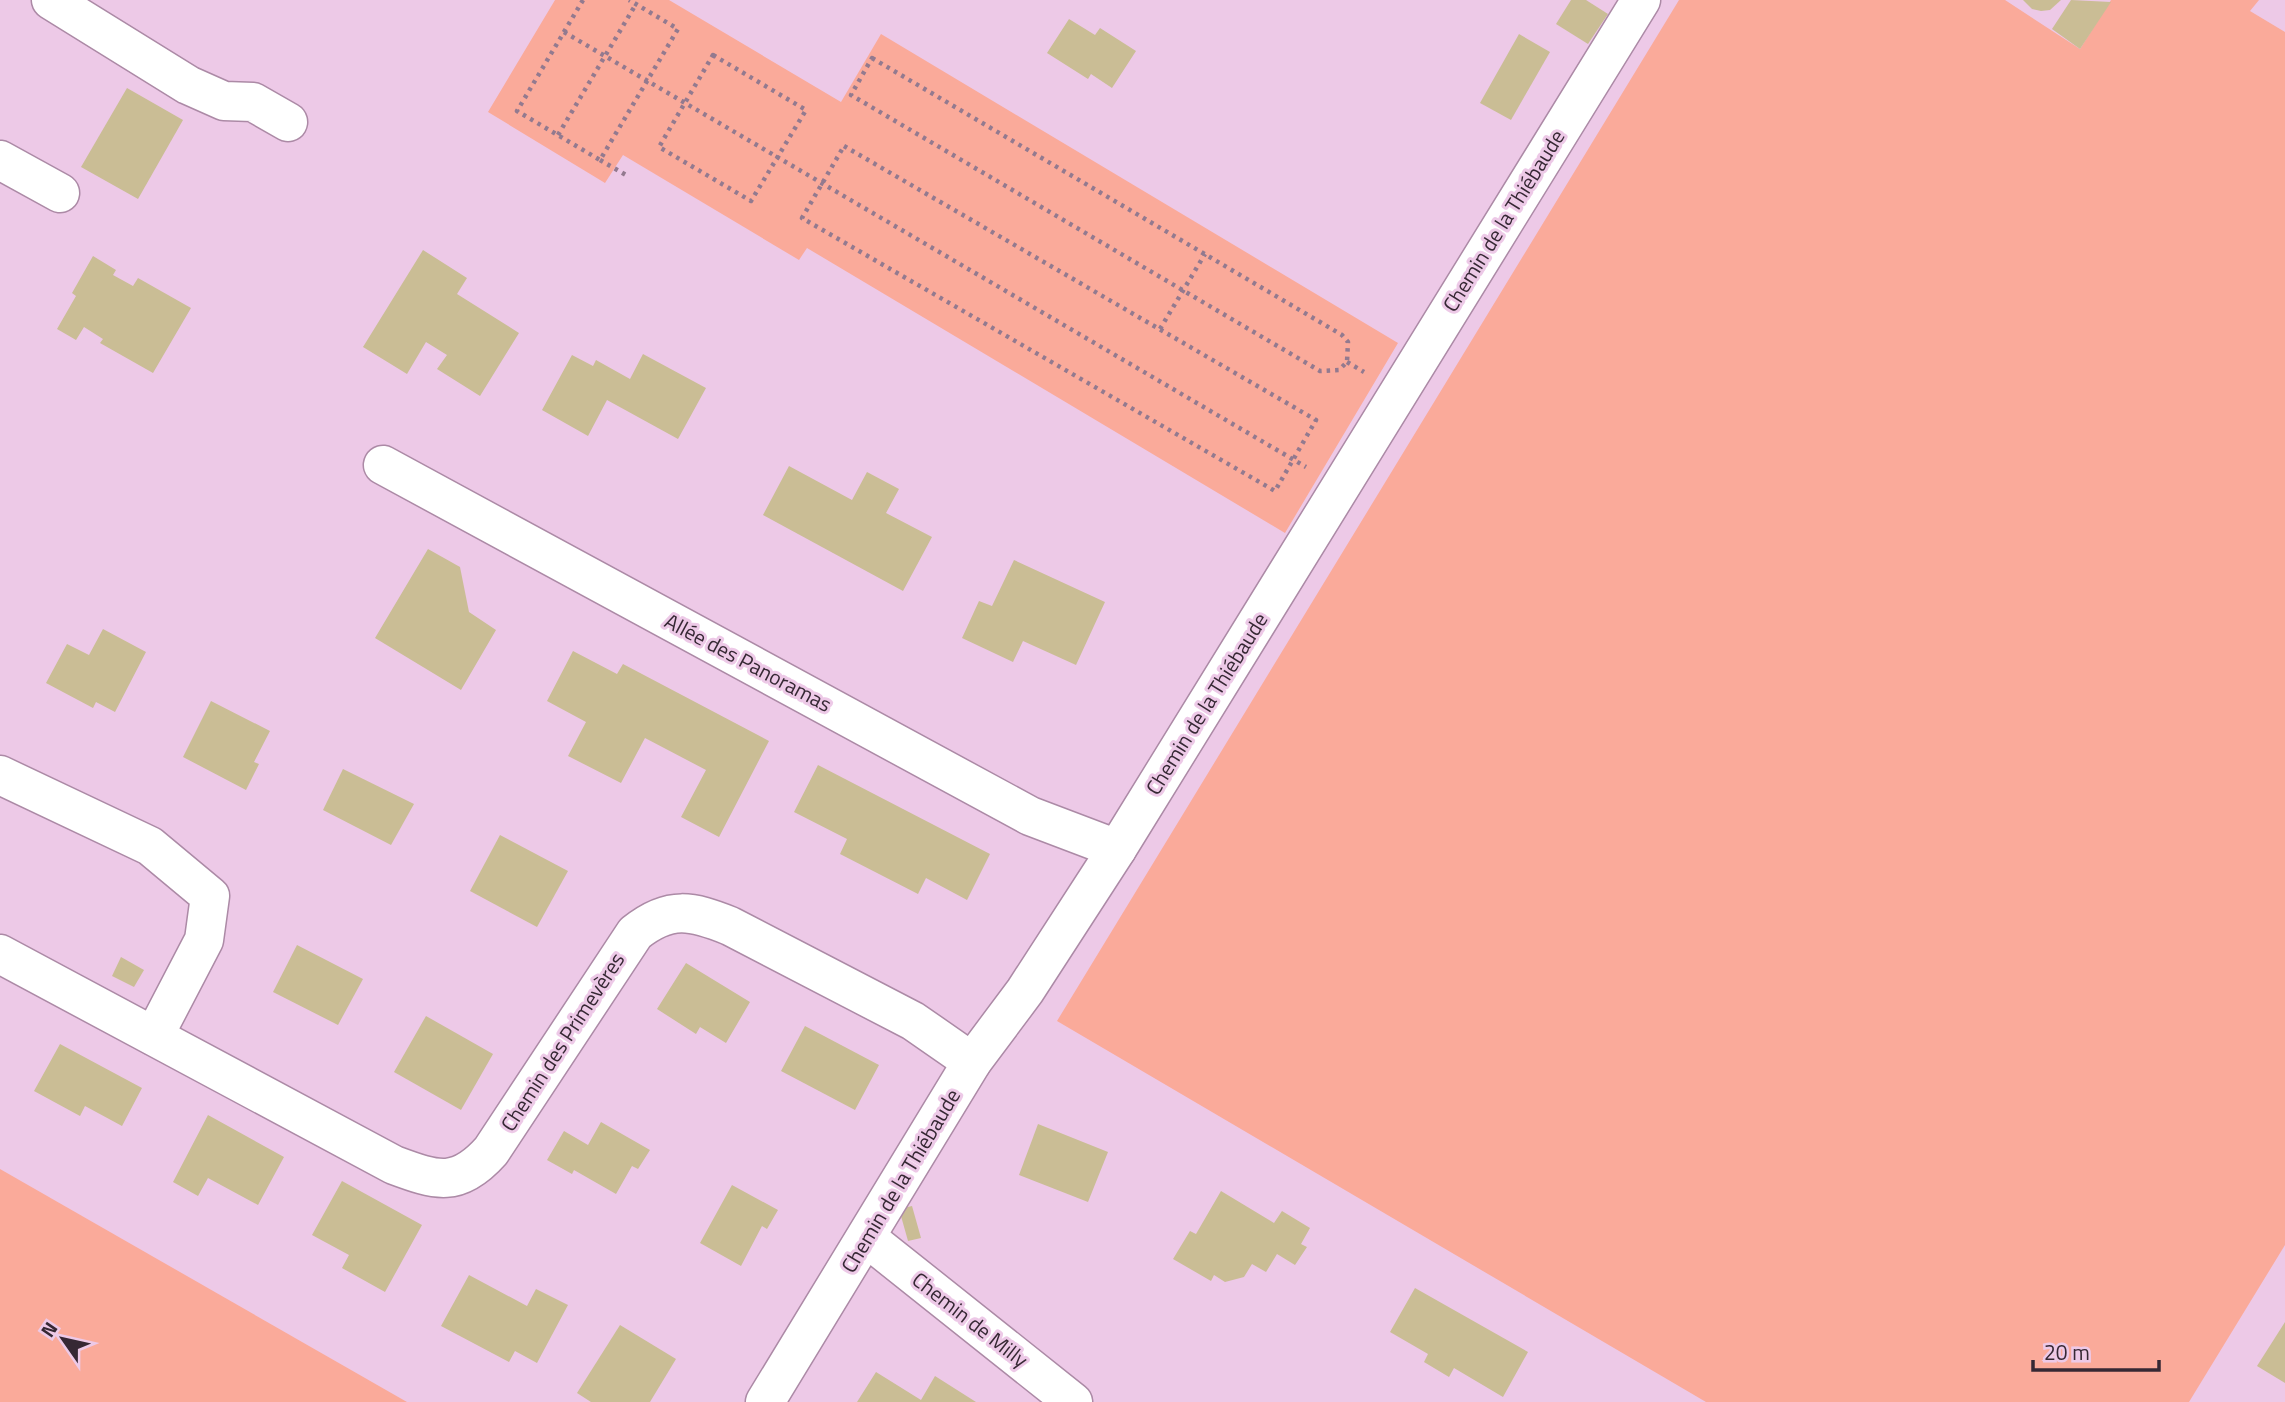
<svg xmlns="http://www.w3.org/2000/svg" width="2285" height="1402" viewBox="0 0 2285 1402" font-family="'Titillium Web',sans-serif">
<rect width="100%" height="100%" fill="#edc9e7"/>
<g fill="#faaa9a">
<path d="M555,0h114l172,102 40,-68 517,309 -113,190 -478,-285 -8,12 -176,-105 -18,28 -117,-71z"/>
<path d="M1679,0h326l75,49 31,-49h148l-9,11 35,21v1213l-96,157h-483l-649,-381z"/>
<path d="M0,1169l407,233h-407z"/>
</g>
<g fill="#cabd95">
<path d="M1571,0h15l22,14 -20,30 -32,-20z"/>
<path d="M2023,0h38l-11,10 -9,1 -9,-2z"/>
<path d="M2071,0l40,2 -31,47 -28,-20z"/>
<path d="M1069,19l26,16 5,-7 36,23 -24,37 -21,-14 -3,5 -41,-26z"/>
<path d="M1519,34l31,18 -39,68 -31,-17z"/>
<path d="M127,88l56,32 -45,79 -57,-32z"/>
<path d="M423,250l44,28 -10,16 62,39 -39,63 -43,-27 10,-14 -21,-13 -19,32 -44,-27z"/>
<path d="M93,256l23,14 -3,5 20,11 5,-8 53,30 -38,65 -53,-30 3,-4 -19,-12 -8,13 -19,-11 19,-33 -4,-3z"/>
<path d="M643,354l63,34 -28,51 -71,-39 -19,36 -46,-26 30,-55 21,11 3,-6 34,19z"/>
<path d="M789,466l63,34 15,-28 32,17 -13,24 46,24 -29,54 -140,-76z"/>
<path d="M428,549l32,18 9,45 27,18 -35,60 -86,-52z"/>
<path d="M1014,560l91,42 -29,63 -53,-24 -10,21 -51,-24 17,-37 13,5z"/>
<path d="M103,629l43,23 -31,60 -19,-10 -3,6 -47,-25 21,-39 22,11z"/>
<path d="M573,651l44,23 6,-10 146,77 -50,96 -38,-20 25,-47 -61,-32 -24,45 -53,-27 18,-34 -39,-21z"/>
<path d="M211,701l59,30 -16,31 5,2 -13,26 -63,-33z"/>
<path d="M818,765l172,89 -23,46 -41,-22 -8,16 -78,-40 7,-15 -53,-27z"/>
<path d="M343,769l71,35 -23,41 -68,-35z"/>
<path d="M500,835l68,36 -31,56 -67,-36z"/>
<path d="M297,945l66,34 -25,46 -65,-33z"/>
<path d="M121,957l23,13 -10,17 -22,-11z"/>
<path d="M686,963l64,39 -24,41 -26,-16 -4,7 -39,-25z"/>
<path d="M426,1016l67,38 -32,56 -67,-38z"/>
<path d="M805,1026l74,39 -24,45 -74,-39z"/>
<path d="M60,1044l82,44 -20,38 -37,-20 -5,10 -46,-25z"/>
<path d="M208,1115l76,42 -26,48 -50,-27 -10,18 -25,-14z"/>
<path d="M601,1122l49,28 -12,19 -6,-3 -16,28 -42,-24 -2,4 -25,-14 17,-29 24,14z"/>
<path d="M1038,1124l70,28 -20,50 -69,-27z"/>
<path d="M342,1181l80,44 -37,67 -43,-24 7,-13 -37,-20z"/>
<path d="M732,1185l46,25 -11,19 -5,-3 -21,40 -41,-23z"/>
<path d="M1221,1191l53,32 8,-12 28,17 -9,16 6,3 -12,18 -18,-11 -11,18 -14,-8 -8,13 -19,5 -11,-7 -3,6 -38,-22 17,-28 6,3z"/>
<path d="M912,1206l9,32 -13,3 -9,-32z"/>
<path d="M469,1275l58,31 9,-17 32,16 -31,58 -22,-12 -6,11 -68,-36z"/>
<path d="M1415,1288l113,64 -25,45 -49,-29 -5,9 -25,-15 4,-8 -38,-22z"/>
<path d="M2285,1322v61l-28,-17z"/>
<path d="M620,1325l56,34 -26,43h-59l-14,-9z"/>
<path d="M876,1372l45,28 14,-24 41,26h-119z"/>
</g>
<g fill="none" stroke-linecap="round" stroke-linejoin="round">
<g stroke="#ac8aa6" stroke-width="41">
<g id="minor">
<path d="M51,0l137,85 36,16 29,1 35,20"/>
<path d="M0,160l60,33"/>
<path d="M383,465l647,351 87,33"/>
<path d="M0,775l150,71 60,50 -6,44 -50,96"/>
<path d="M0,954l394,211c43,16 64,23 97,-14l144,-218c35,-28 57,-22 95,-7l183,95 59,41"/>
<path d="M867,1238l206,164"/>
<path d="M765,1402l207,-340 53,-71 92,-142 524,-849"/>
</g>
</g>
<g stroke="#937a8f" stroke-width="4.5" stroke-dasharray="3.5 5" stroke-linecap="butt">
<path d="M583,0l-66,111 83,49 78,-131 -49,-29"/>
<path d="M564,32l742,435"/>
<path d="M713,55l93,55 -55,91 -92,-54z"/>
<path d="M872,58l470,277 6,7 -1,20 -8,8 -19,1 -469,-276z"/>
<path d="M558,135l78,-131"/>
<path d="M844,146l472,274 -41,71 -473,-273z"/>
<path d="M600,160l26,15"/>
<path d="M1160,329l45,-75"/>
<path d="M1347,362l17,10"/>
</g>
<use href="#minor" stroke="#fff" stroke-width="38"/>
</g>
<g text-anchor="middle" stroke-width="6" stroke-linejoin="round" paint-order="stroke">
<g font-size="21" fill="#362834" stroke="#edc9e7">
<text transform="translate(1504 221) rotate(-58)" y="7">Chemin de la Thiébaude</text>
<text transform="translate(748 663) rotate(28)" y="7">Allée des Panoramas</text>
<text transform="translate(1207 704) rotate(-58)" y="7">Chemin de la Thiébaude</text>
<text transform="translate(563 1042) rotate(-57)" y="7">Chemin des Primevères</text>
<text transform="translate(901 1181) rotate(-59)" y="7">Chemin de la Thiébaude</text>
<text transform="translate(970 1320) rotate(38)" y="7">Chemin de Milly</text>
</g>
</g>
<g transform="translate(63 1339) rotate(304)" stroke="#edc9e7" stroke-width="5" paint-order="stroke">
<path d="M0-5L12 26L0 18L-12 26Z" fill="#362834"/>
<text y="-10" font-size="19" font-weight="bold" text-anchor="middle" fill="#362834">N</text>
</g>
<path d="M2033 1360v10h126v-10" fill="none" stroke="#362834" stroke-width="3.5"/>
<text x="2044" y="1360" font-size="21" fill="#362834" stroke="#edc9e7" stroke-width="5" paint-order="stroke">20 m</text>
</svg>
